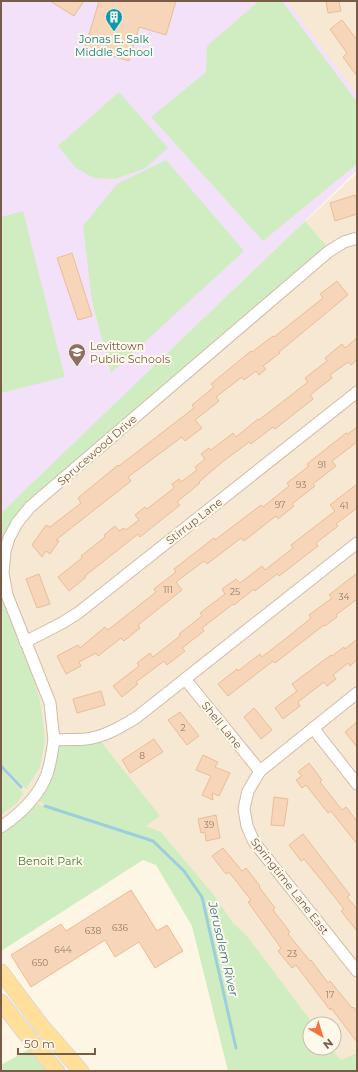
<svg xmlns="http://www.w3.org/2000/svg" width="358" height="1072" viewBox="0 0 358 1072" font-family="Montserrat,sans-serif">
<rect width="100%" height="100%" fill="#fef6e4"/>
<g fill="#f6e8d2">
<path d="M281,1h76v96z"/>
<path d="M357,173v898h-43l17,-23h3v-24h-22l-144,-184 -167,111v-442z"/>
</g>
<path fill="#f3e1fa" d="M1,1h286l70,94v75l-52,51 -304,292z"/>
<g fill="#d0edc1">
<path d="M259,1h23l75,101v62l-94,77 -112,-124 55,-45 1,-26z"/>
<path d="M119,92l49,56 -24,21 -29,10 -21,-1 -18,-10 -18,-22z"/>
<path d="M166,160l78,91 -133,122 -19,-72 -9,-75 34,-42z"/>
<path d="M23,211l42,166 -64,16v-176z"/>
<path d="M305,221l24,28 -315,274 -13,49v-59z"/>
<path d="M1,574l5,22 34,104 5,39 -5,28 -14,22 -25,-25z"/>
<path d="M98,738l62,78 -14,10 15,6 52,62 20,29 14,13 66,88h-3v24h21l10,12 16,-7v18h-129l-36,-145 -36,-61 -13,-5 -142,91v-122l32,-28 10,5 59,20 2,-1 -60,-21 -10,-6 22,-56z"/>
<path d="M1,769l22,24 -6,10 -16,12z"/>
<path d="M40,1043l24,28h-63v-6z"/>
</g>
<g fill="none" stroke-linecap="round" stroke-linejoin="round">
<g stroke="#9ccedc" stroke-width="3">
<path d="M1,766l20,21"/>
<path d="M45,806l108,35 31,30 18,26 34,151"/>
</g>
</g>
<g fill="#f6d5b9" stroke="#eabd98">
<path d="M50,1h34l-10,15z"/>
<path d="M99,1h77l-10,34 -27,-8 -10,34 -44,-13z"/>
<path d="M326,1h13l2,10 -13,2z"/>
<path d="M342,20l15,20v36l-14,-19 4,-4 -17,-24z"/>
<path d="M355,195l2,6v13l-22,7 -5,-18z"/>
<path d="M72,253l20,63 -14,4 -21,-62z"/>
<path d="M337,281l11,14 -69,57 1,1 -17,13 3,3 -7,6 -3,-4 -12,9 -2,-3 -26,20 3,4 -24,19 7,8 -17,13 -3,-4 -54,40 3,4 -75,59 3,1 -9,13 -4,-3 -4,6 -10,-12 14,-20 4,2 31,-24 -3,-5 40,-33 1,1 75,-58 -2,-3 22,-18 -3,-3 40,-33 1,1 21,-16 1,1 49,-39 -3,-4z"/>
<path d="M357,338v22l-6,5 -3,-3 -18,13 2,3 -22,17 3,4 -38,30 -2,-2 -22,17 -2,-2 -28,21 -22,19 1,1 -23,19 3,3 -40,32 -2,-3 -53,42 1,1 -17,14 -11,-14 24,-19 -1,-2 24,-19 -1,-2 11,-9 4,5 5,-3 2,2 13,-10 -4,-5 10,-8 2,2 27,-21 -2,-4 7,-5 2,3 16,-12 -2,-3 10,-8 -4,-5 8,-6 2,2 22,-17 3,4 22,-18 1,1 49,-38 -3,-4 22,-17 -2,-3 17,-14 3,4z"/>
<path d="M357,427v15l-25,19 4,5 -23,18 2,2 -23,18 2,2 -16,13 -2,-3 -32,25 -3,-3 -34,26 -3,-3 -28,21 6,8 -44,35 2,3 -16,13 -3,-3 -23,18 -2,-3 -17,9 2,4 -15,8 -9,-18 21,-11 2,3 25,-21 3,3 48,-38 -2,-3 22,-17 -2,-3 40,-31 1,2 46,-35 2,2 26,-21 -2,-3 22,-17 -2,-2 39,-31 2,1z"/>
<path d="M357,484v24l-21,16 2,2 -22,17 2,3 -39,30 -2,-2 -22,17 -1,-2 -20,16 -1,-1 -31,24 2,3 -22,17 3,3 -18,14 -3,-4 -28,21 2,2 -16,13 -9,-11 26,-20 -2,-3 13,-10 3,4 27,-21 -1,-2 23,-18 -2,-3 25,-19 -3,-5 14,-10 4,4 22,-17 3,4 28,-22 -2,-3 44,-34 -5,-6z"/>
<path d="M357,573v26l-21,16 1,2 -12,9 -1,-1 -49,38 -2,-2 -45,35 -10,-12 19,-15 1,2 22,-17 2,3 27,-21 22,-18 -2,-3 23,-17 -3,-3z"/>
<path d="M39,574l11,30 -13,4 -11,-29z"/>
<path d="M357,639v21l-7,6 -2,-3 -15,12 3,4 -9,7 -3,-4 -26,20 2,4 -17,13 -8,-11 22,-17 -5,-7 39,-29 1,1 12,-9 1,2z"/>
<path d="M101,691l4,14 -28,8 -4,-14z"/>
<path d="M254,708l18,22 -11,9 -17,-22z"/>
<path d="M180,712l19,24 -12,9 -19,-25z"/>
<path d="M357,722v25l-12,-15z"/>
<path d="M154,739l9,13 -33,21 -8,-13z"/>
<path d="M203,755l15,7 -3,5 15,6 -11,23 -7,-3 1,7 -11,-5 9,-19 -15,-6z"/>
<path d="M309,763l13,17 -2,2 22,28 4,-3 11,14v23l-26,-33 -3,2 -22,-28 -4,3 -6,-8 6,-4 -4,-4z"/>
<path d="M274,797l14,2 -4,27 -13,-1z"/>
<path d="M216,815l4,23 -14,3 -1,-9 -4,1 -3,-14z"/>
<path d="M303,834l47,61 -3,2 10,12v22l-16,-20 3,-2 -22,-28 -18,-22 -3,2 -12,-16z"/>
<path d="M223,848l19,23 4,-3 14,18 -1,1 16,21 -2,2 17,22 -2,2 22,27 1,-1 17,23 2,-2 22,27 1,-1 4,4v31l-26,-34 -1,2 -34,-45 -4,3 -14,-17 3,-3 -33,-46 3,-2 -22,-28 -3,2 -14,-18z"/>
<path d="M131,890l26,41 10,-6 16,26 -28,17 -16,-26 -24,15 -10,-17 -74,47 -20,-32 50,-31 5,7z"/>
</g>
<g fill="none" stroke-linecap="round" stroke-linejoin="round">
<g stroke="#d0bda9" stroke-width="13">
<g id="minor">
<path d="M25,642l37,-19 16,-10 279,-221"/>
<path d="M185,679l75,92"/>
<path d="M357,693l-97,78 -12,20 -4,18 3,17 7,16 103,129"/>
<path d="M313,728l44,56"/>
<path d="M54,740l-4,-37 -43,-108 -4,-22 2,-22 4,-13 8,-15 13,-16 298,-255 16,-10 13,-4"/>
<path d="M1,827c19,-13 38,-31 46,-53 4,-11 5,-23 7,-34 11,-1 21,0 32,-1 18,-2 35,-12 51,-22l220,-174"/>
</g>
</g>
<g stroke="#dfd8d3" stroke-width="17">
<g id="major">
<path d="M1,972l39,52 41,47"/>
<path d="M1,1002l24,31 32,38"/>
</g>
</g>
<use href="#minor" stroke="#fff" stroke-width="11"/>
<use href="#major" stroke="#ffe09a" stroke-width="15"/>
</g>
<defs>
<g id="building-pin" transform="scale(0.9)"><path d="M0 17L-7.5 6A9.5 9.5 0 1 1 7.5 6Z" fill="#0f9aa8" stroke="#fff9ec"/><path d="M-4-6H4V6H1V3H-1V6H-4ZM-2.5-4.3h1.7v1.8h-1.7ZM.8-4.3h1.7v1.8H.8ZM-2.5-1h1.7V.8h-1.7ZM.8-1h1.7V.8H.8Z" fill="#fff"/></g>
<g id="school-pin" transform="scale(0.9)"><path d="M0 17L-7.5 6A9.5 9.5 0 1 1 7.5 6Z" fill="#8d6e63" stroke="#fff9ec"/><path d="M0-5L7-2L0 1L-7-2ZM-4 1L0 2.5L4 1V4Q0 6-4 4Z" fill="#fff"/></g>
</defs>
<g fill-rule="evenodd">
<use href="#building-pin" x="114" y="17"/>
<use href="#school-pin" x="77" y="352"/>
</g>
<g text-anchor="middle" stroke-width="4" stroke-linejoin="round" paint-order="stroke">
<g font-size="9" fill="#987a64">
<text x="322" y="468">91</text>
<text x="301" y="488">93</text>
<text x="280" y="508">97</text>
<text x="344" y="509">41</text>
<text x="168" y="593">111</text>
<text x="235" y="595">25</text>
<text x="344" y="600">34</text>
<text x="183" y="731">2</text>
<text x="142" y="759">8</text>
<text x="209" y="828">39</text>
<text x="120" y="931">636</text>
<text x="93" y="934">638</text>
<text x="63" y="953">644</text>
<text x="292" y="957">23</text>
<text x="40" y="966">650</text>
<text x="330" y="998">17</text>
</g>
<g font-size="11" fill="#0d838f" stroke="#fff9ec">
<text x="114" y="43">Jonas E. Salk<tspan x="114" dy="13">Middle School</tspan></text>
</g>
<g font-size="11" fill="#785e54" stroke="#fff9ec" text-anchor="start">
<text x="90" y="350">Levittown<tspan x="90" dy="13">Public Schools</tspan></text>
</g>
<g font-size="11" fill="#795c47" stroke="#fff9ec">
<text transform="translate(97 450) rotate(-41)" y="4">Sprucewood Drive</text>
<text transform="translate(194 521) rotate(-38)" y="4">Stirrup Lane</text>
<text transform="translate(222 725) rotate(51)" y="4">Shell Lane</text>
<text transform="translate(290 886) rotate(52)" y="4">Springtime Lane East</text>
</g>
<g font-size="11" fill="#497a3c" stroke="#fff9ec">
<text x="50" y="865">Benoit Park</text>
</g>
<g font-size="12" font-style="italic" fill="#3f7b8e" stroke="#fff9ec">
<text transform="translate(223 949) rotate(77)" y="4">Jerusalem River</text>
</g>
</g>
<rect width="358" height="1072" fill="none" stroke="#795c47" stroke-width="4"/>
<g transform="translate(322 1036) rotate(142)"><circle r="19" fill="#fff9ec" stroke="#c9baaa"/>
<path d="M0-3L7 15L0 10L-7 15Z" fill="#f17440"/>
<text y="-6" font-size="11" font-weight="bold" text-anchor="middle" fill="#795c47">N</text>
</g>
<path d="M18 1048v6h77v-6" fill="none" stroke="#795c47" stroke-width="2"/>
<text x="24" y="1048" font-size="12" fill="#795c47" stroke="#fff9ec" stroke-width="3" paint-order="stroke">50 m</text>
</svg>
